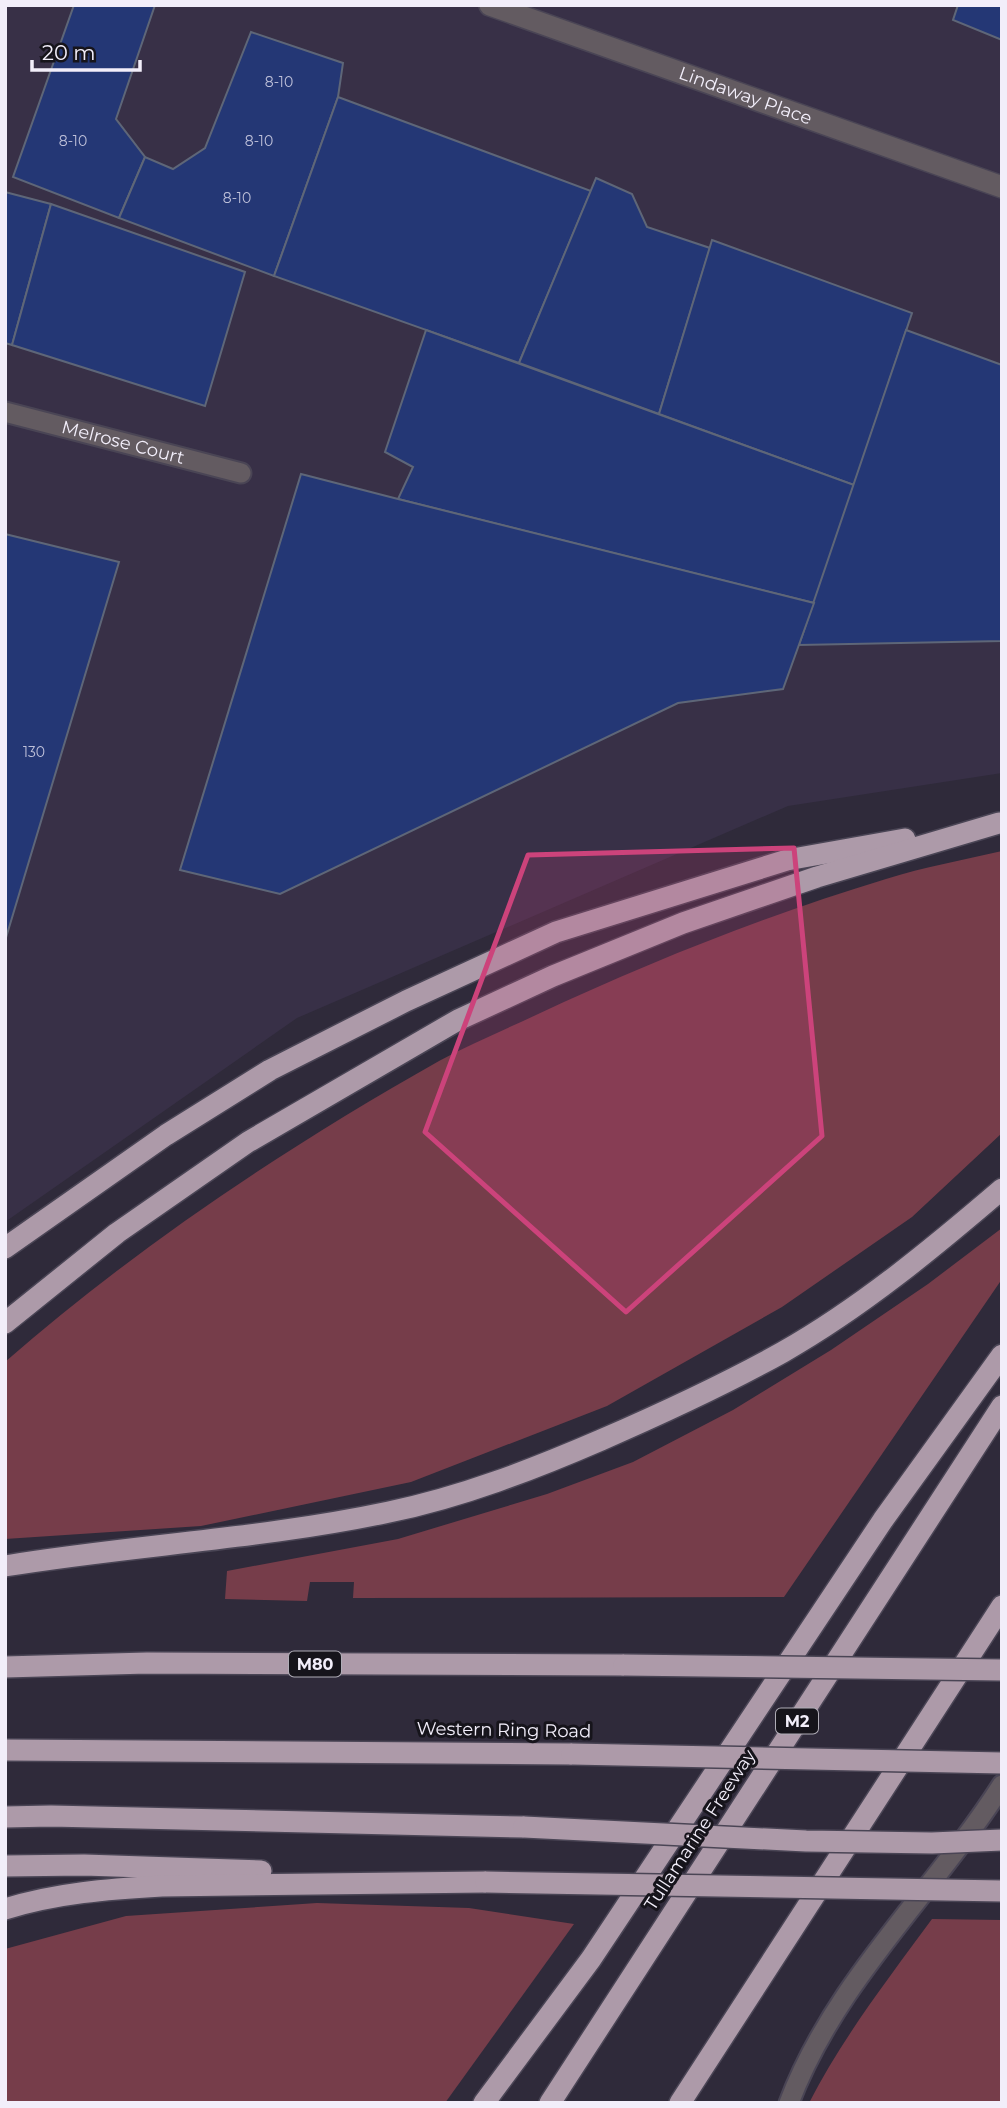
<svg xmlns="http://www.w3.org/2000/svg" width="1007" height="2108" viewBox="0 0 1007 2108" font-family="Montserrat,sans-serif">
<rect width="100%" height="100%" fill="#2f2a3a"/>
<path fill="#383047" d="M5,5h997v768l-214,33 -491,212 -292,204z"/>
<g fill="#763d4a">
<path d="M1002,851v282l-90,84 -130,90 -175,99 -196,76 -210,44 -196,13v-177c133,-116 280,-214 434,-301 31,-17 65,-31 97,-46 113,-53 231,-100 350,-136 38,-12 77,-19 116,-28z"/>
<path d="M1002,1228v51l-218,318 -431,1 1,-16h-44l-3,19 -82,-2 2,-28 171,-32 149,-45 86,-32 100,-52 98,-60 97,-66z"/>
<path d="M317,1903l152,5 105,16 -129,179h-440v-154l121,-33z"/>
<path d="M932,1919l70,1v183h-193c34,-66 79,-124 123,-184z"/>
</g>
<g fill="#243775" stroke="#5e6678" stroke-width="2">
<path d="M74,5h81l-39,114 29,38 -26,61 -106,-41z"/>
<path d="M958,5h44v35l-49,-20z"/>
<path d="M251,32l92,31 -5,34 -64,179 -155,-58 26,-61 28,12 32,-21z"/>
<path d="M338,97l253,94 -72,172 -245,-87z"/>
<path d="M596,178l36,16 15,33 63,21 -51,166 -140,-51z"/>
<path d="M5,192l46,12 -39,141 -7,-2z"/>
<path d="M51,204l194,68 -40,134 -193,-61z"/>
<path d="M712,240l200,73 -58,172 -195,-71z"/>
<path d="M426,330l428,155 -40,118 -416,-104 15,-32 -28,-15z"/>
<path d="M906,330l96,35v276l-203,4z"/>
<path d="M301,474l97,25 416,104 -31,86 -105,14 -398,191 -100,-24z"/>
<path d="M5,534l114,28 -114,379z"/>
</g>
<g fill="none" stroke-linecap="round" stroke-linejoin="round">
<g stroke="#4a4555" stroke-width="23">
<g id="service">
<path id="s1" d="M5,412l236,61"/>
<path d="M789,2103c46,-122 144,-210 213,-318"/>
</g>
</g>
<g stroke="#4a4555" stroke-width="24">
<g id="minor">
<path id="s2" d="M490,5l512,182"/>
</g>
</g>
<g stroke="#4a4555" stroke-width="24">
<g id="motorway">
<path d="M5,1248l161,-113 104,-65 136,-69 150,-69 231,-72 118,-21"/>
<path d="M5,1323l112,-90 131,-91 210,-122 95,-44 130,-53 134,-46 182,-54"/>
<path d="M5,1566c128,-21 257,-27 384,-54 73,-15 145,-43 212,-72 62,-27 123,-55 182,-88 79,-45 150,-104 219,-163"/>
<path d="M5,1667l142,-4 477,2"/>
<path d="M5,1750l567,4"/>
<path d="M5,1817l46,-1 473,11"/>
<path d="M5,1866l79,-1 177,6"/>
<path d="M5,1909c51,-16 104,-20 157,-23l324,-4"/>
<path d="M484,2103l107,-144 292,-439 119,-165"/>
<path d="M550,2103l452,-697"/>
<path d="M680,2103l322,-497"/>
</g>
</g>
<use href="#service" stroke="#635b61" stroke-width="19"/>
<use href="#minor" stroke="#635b61" stroke-width="21"/>
<use href="#motorway" stroke="#ad9aa9" stroke-width="21"/>
<g stroke="#4a4555" stroke-width="24" stroke-linecap="butt">
<g id="motorway-bridge">
<path d="M624,1665l378,5"/>
<path d="M572,1754l430,9"/>
<path d="M524,1827l282,14 126,2 70,-3"/>
<path d="M486,1882l516,9"/>
</g>
</g>
<use href="#motorway-bridge" stroke="#ad9aa9" stroke-width="21"/>
</g>
<path fill="#cc437b" fill-opacity="0.2" stroke="#cc437b" stroke-width="5" stroke-linejoin="round" d="M794,848l28,288 -196,176 -201,-180 103,-277z"/>
<g text-anchor="middle" stroke-width="6" stroke-linejoin="round" paint-order="stroke">
<g font-size="14" fill="#bec0d9">
<text x="279" y="87">8-10</text>
<text x="73" y="146">8-10</text>
<text x="259" y="146">8-10</text>
<text x="237" y="203">8-10</text>
<text x="34" y="757">130</text>
</g>
<g fill="#16141b" stroke="#b0adb7" stroke-width="2">
<rect x="289" y="1651.5" width="52" height="25" rx="5"/>
<rect x="776" y="1708.5" width="42" height="25" rx="5"/>
</g>
<g font-size="16" font-weight="bold" fill="#f2eefa">
<text x="315" y="1670">M80</text>
<text x="797" y="1727">M2</text>
</g>
<g font-size="18" fill="#f2eefa" stroke="#16141b">
<text dy="6" stroke="none"><textPath href="#s2" startOffset="271">Lindaway Place</textPath></text>
<text dy="6" stroke="none"><textPath href="#s1" startOffset="122">Melrose Court</textPath></text>
<text transform="translate(504 1730) rotate(1)" y="6">Western Ring Road</text>
<text transform="translate(700 1830) rotate(-57)" y="6">Tullamarine Freeway</text>
</g>
</g>
<rect width="1007" height="2108" fill="none" stroke="#f2eefa" stroke-width="14"/>
<path d="M32 60v10h108v-10" fill="none" stroke="#f2eefa" stroke-width="3.5"/>
<text x="42" y="60" font-size="21" fill="#f2eefa" stroke="#16141b" stroke-width="5" paint-order="stroke">20 m</text>
</svg>
